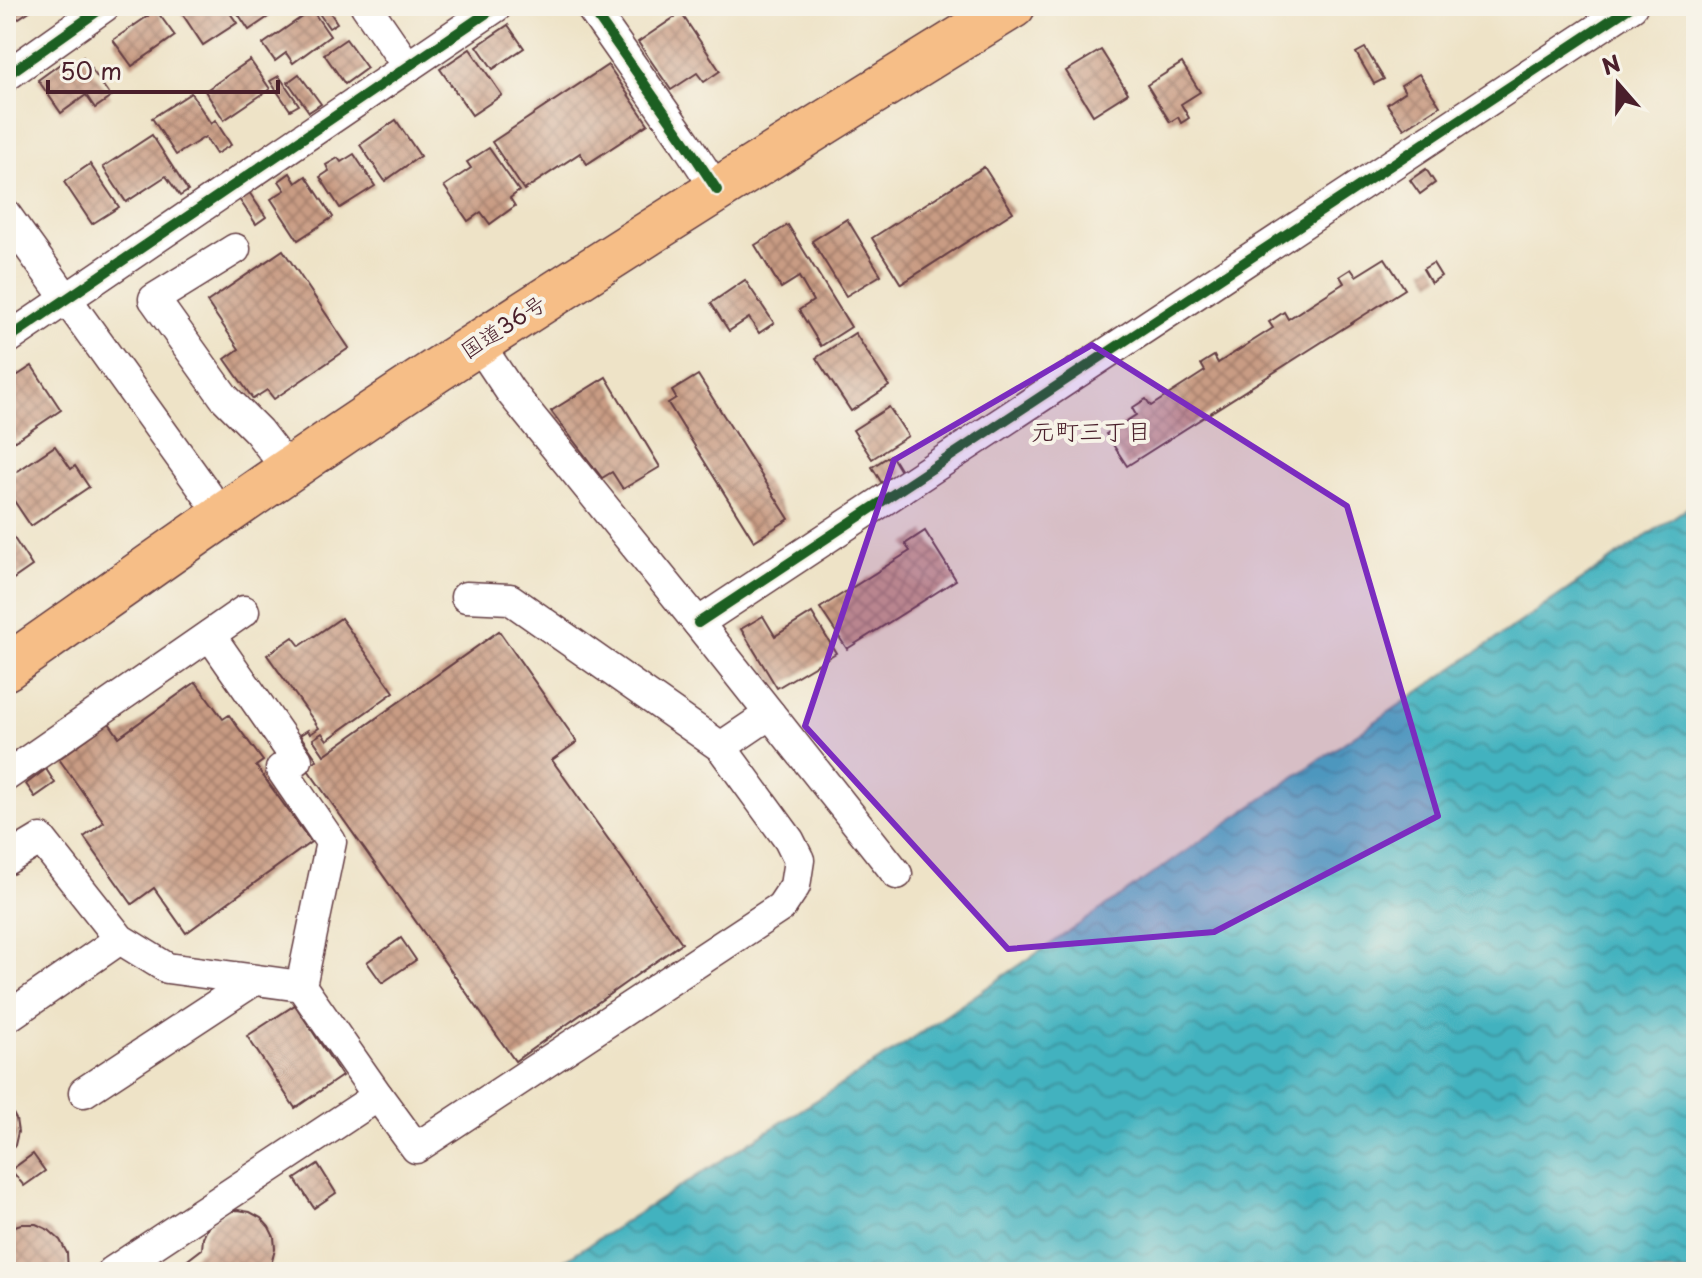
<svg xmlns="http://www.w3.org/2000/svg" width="1702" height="1278" viewBox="0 0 1702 1278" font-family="'Playpen Sans','Klee One',sans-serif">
<defs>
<pattern id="water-waves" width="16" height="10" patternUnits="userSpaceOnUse" patternTransform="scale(2)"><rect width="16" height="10" fill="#43b2bf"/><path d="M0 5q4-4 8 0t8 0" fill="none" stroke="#3a909b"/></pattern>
<pattern id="building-cross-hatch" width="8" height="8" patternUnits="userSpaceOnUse" patternTransform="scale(2)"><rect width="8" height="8" fill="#c99c84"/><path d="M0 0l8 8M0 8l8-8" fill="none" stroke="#a57f6c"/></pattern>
</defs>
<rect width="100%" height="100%" fill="#f7f3e8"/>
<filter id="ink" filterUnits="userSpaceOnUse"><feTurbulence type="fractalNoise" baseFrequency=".0125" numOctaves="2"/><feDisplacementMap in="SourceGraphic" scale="16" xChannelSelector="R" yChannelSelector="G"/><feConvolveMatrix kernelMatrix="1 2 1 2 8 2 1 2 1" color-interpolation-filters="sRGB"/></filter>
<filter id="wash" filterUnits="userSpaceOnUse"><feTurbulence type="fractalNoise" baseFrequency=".006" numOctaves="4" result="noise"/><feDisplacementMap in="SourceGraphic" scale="32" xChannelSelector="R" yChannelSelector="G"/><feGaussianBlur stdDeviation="1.8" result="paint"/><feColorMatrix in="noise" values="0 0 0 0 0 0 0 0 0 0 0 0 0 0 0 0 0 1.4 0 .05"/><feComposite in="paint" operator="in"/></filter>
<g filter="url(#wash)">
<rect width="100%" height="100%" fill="#eee3c7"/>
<path fill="url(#water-waves)" stroke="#466875" stroke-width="2" d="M1696,502v770h-1150l351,-223z"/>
<g id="blocks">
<g fill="url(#building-cross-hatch)">
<path d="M6,6h31l-27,18 -4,-6z"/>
<path d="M148,6h5l22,30 -43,30 -19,-26 35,-24 -5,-7z"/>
<path d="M190,6h35l12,17 -34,22 -22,-33z"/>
<path d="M233,6h37l4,7 -25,17z"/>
<path d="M320,6h6l11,17 -8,5 -13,-19z"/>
<path d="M312,10l18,26 -37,27 -7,-10 -11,8 -12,-17z"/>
<path d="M681,13l39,58 -16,11 -7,-9 -26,17 -33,-48z"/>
<path d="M508,25l16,23 -31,21 -16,-23z"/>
<path d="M346,39l21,29 -22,16 -21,-30z"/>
<path d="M1365,48l19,31 -10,5 -18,-31z"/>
<path d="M470,49l32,46 -30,20 -32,-46z"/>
<path d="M1101,50l27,43 -35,22 -27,-44z"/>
<path d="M83,57l28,40 -16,11 -9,-13 -25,18 -23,-33 29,-21 4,7z"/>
<path d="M250,60l20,29 -46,31 -19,-29z"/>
<path d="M1182,63l18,29 -19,12 8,14 -8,5 -3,-6 -8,5 -23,-37z"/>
<path d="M608,65l40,59 -61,40 -7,-11 -56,37 -32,-48z"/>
<path d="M299,74l22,30 -12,8 -21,-30z"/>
<path d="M1419,74l21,32 -36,23 -17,-25 18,-12 -4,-7z"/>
<path d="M279,76l20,29 -9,5 -20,-29z"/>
<path d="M191,93l20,31 4,-4 16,25 -15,9 -11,-17 -29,18 -24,-37z"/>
<path d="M396,120l24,36 -35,25 -25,-36z"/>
<path d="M152,135l36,56 -8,5 -14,-20 -40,26 -23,-35z"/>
<path d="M489,148l30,43 -9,7 5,8 -25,18 -9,-12 -13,9 -24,-35 27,-18 -4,-6z"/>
<path d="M354,154l21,32 -35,22 -20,-31 9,-6 -3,-6 12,-7 3,4z"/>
<path d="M90,164l29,43 -27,17 -28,-42z"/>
<path d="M984,167l29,45 -112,72 -29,-46z"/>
<path d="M1426,169l9,14 -15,11 -10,-14z"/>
<path d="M290,173l6,10 10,-7 27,41 -35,23 -27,-41 14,-9 -6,-9z"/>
<path d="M249,192l17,25 -10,7 -17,-25z"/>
<path d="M847,219l34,56 -35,21 -34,-55z"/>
<path d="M788,225l63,102 -30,19 -22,-36 14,-9 -14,-24 -18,11 -26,-43z"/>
<path d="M283,250l66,98 -75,51 -7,-9 -14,9 -28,-40 14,-10 -32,-47z"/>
<path d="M1385,258l20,31 -278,177 -21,-32 30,-19 -4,-7 14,-9 5,7 54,-35 -4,-7 13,-8 4,7 55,-35 -4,-6 15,-10 4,7 56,-36 -4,-7 11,-7 5,7z"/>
<path d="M1433,263l8,13 -10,7 -8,-14z"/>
<path d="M745,280l29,43 -15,10 -10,-15 -20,13 -18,-28z"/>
<path d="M855,333l34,53 -38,25 -35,-53z"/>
<path d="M32,366l29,44 -55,37v-64z"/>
<path d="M698,375l91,144 -35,22 -86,-138 8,-5 -4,-7z"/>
<path d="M606,377l54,90 -37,22 -11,-17 -10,6 -51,-67z"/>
<path d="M889,407l19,29 -36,23 -19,-29z"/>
<path d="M55,446l16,23 4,-3 14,21 -58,39 -25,-37v-10z"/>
<path d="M891,455l11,18 -19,12 -11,-18z"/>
<path d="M6,526l26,40 -26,18z"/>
<path d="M925,531l31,49 -109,69 -27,-41 90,-57 -5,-7z"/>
<path d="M812,613l24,40 -59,35 -36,-59 22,-13 12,20z"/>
<path d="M341,618l53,74 -67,48 -5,-7 -9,6 11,16 175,-124 78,111 -25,18 130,183 -167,118 -209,-294 11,-7 -17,-25 8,-5 2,4 9,-6 -52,-73 26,-18 7,9z"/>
<path d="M196,682l27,37 6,-4 34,46 -7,5 55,76 -125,91 -32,-45 -22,16 -48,-67 20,-15 -45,-63 50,-36 10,14z"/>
<path d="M46,769l9,14 -20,14 -9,-13z"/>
<path d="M401,938l15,22 -34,23 -15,-21z"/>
<path d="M295,1005l47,71 -47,32 -48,-72z"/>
<path d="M6,1104l4,4 6,11 2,13 -3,13 -9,14z"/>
<path d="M33,1154l12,17 -21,15 -13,-16z"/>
<path d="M318,1164l18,29 -22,15 -19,-29z"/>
<path d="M238,1210l12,2 11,6 8,9 5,10 1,12 -3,12 -6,10 -94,1 30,-23 1,-11 5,-11 8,-9 11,-6z"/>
<path d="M21,1224h15l13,6 11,10 7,13 1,19h-62v-43z"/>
</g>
</g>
</g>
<g filter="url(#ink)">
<use href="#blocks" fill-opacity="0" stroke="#633c42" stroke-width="2"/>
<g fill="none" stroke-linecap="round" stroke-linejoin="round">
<g stroke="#633c42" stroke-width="33">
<g id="minor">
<path d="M366,6l42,61"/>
<path d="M590,6l96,137 31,47"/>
<path d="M6,76l99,-70"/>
<path d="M6,215l216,300"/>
<path d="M235,249l-81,50 70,98 34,34 30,39"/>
<path d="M6,340l491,-334"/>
<path d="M478,343l32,48 188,232 199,251"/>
<path d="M698,623l934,-617"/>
<path d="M721,747l49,-33"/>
<path d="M6,776l238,-165"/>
<path d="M6,860l35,-21 79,100 47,29 134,18"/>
<path d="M6,1018l114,-79"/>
<path d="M84,1092l169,-111"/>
<path d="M378,1096l38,52 365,-241 14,-21 4,-26 -10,-20 -68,-93 -211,-148 -44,-2"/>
<path d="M112,1272l266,-176 -77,-110 30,-144 -50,-73 16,-9 -87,-125"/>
</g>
</g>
<g stroke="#633c42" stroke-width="47">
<path id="highway" d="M6,668c157,-111 313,-222 474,-326 176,-115 354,-226 533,-336"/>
</g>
<use href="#minor" stroke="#fff" stroke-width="30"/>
<use href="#highway" stroke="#f6be87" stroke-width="44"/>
<g stroke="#f7f3e8" stroke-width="15">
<g id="cycleway">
<path d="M590,6l96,137 31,47"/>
<path d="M6,76l99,-70"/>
<path d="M6,340l491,-334"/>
<path d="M698,623l934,-617"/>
</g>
</g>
<use href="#cycleway" stroke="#1b5e20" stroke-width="10"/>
</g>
</g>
<path fill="#7b2cbf" fill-opacity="0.2" stroke="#7b2cbf" stroke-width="6" stroke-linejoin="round" d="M1092,345l255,161 91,310 -224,116 -206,17 -203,-223 89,-266z"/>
<g text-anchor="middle" stroke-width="8" stroke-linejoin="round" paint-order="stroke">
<g font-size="22" fill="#4a1f2b" stroke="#f7f3e8">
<text transform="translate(503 327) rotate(-33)" y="8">国道36号</text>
</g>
<g font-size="24" fill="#4a1f2b" stroke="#f7f3e8">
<text x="1091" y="440">元町三丁目</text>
</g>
</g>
<rect width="1702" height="1278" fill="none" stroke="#f7f3e8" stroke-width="32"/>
<g transform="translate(1618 84) rotate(340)" stroke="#f7f3e8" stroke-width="6" paint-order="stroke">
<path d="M0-6L14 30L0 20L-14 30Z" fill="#4a1f2b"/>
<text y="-12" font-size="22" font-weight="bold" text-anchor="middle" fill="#4a1f2b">N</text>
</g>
<path d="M48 80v12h230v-12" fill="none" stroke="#4a1f2b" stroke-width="4"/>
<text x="60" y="80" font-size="24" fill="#4a1f2b" stroke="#f7f3e8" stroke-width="6" paint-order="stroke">50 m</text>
</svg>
